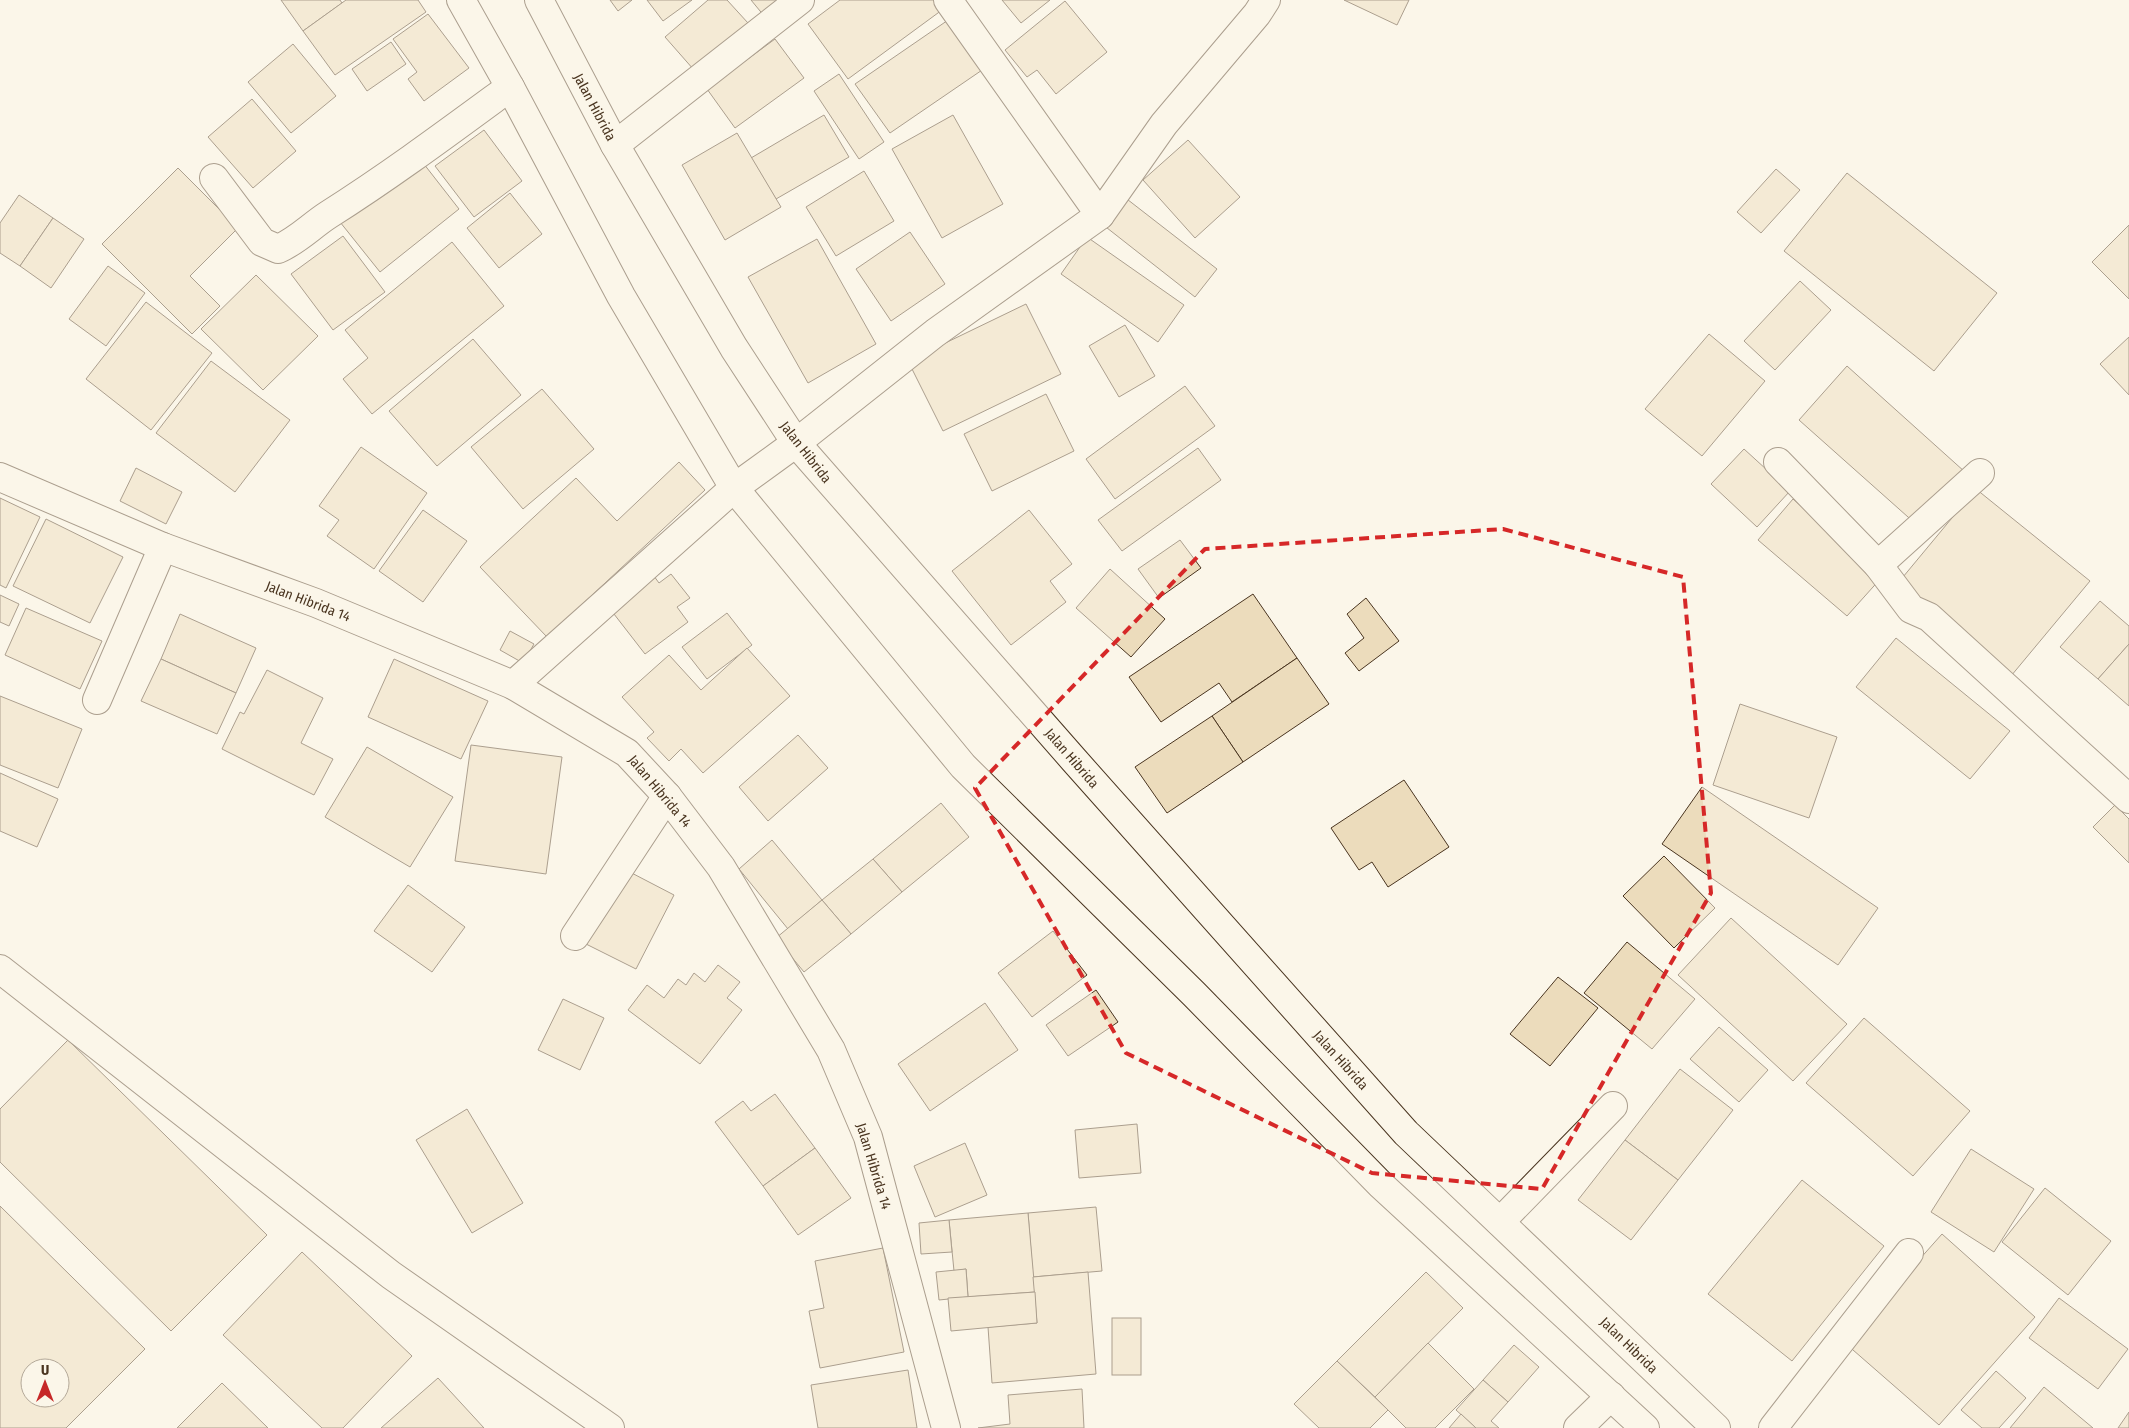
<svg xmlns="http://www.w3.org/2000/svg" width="2129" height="1428" viewBox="0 0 2129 1428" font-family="'Fira Sans Condensed',sans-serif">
<rect width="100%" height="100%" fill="#fbf6e9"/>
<g fill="#ecdcbc" stroke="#4a3520" fill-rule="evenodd">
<path d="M281,0h59l2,3 -39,28z"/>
<path d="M346,0h72l8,12 -91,63 -32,-44z"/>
<path d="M610,0h22l-14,11z"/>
<path d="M647,0h45l-29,21z"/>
<path d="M708,0h19l21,23 -54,47 -29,-33z"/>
<path d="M751,0h36l-22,17z"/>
<path d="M840,0h94l8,10 -94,69 -40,-55z"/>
<path d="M1002,0h48l-29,23z"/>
<path d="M1344,0h65l-12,25z"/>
<path d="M1065,1l42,51 -51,42 -19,-24 -10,7 -22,-27z"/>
<path d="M428,14l41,54 -45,33 -16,-22 9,-7 -24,-33z"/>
<path d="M954,16l34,50 -98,67 -35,-49z"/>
<path d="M775,39l29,39 -69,50 -28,-39z"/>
<path d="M391,42l15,22 -39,27 -15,-22z"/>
<path d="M293,44l43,52 -45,37 -43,-51z"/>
<path d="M839,74l45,68 -25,17 -45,-68z"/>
<path d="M252,99l44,52 -43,37 -45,-51z"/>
<path d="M824,115l25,42 -73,42 -25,-41z"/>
<path d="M953,115l50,89 -61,34 -50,-89z"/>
<path d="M484,130l38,51 -48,36 -39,-51z"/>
<path d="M737,133l44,74 -56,33 -43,-75z"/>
<path d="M1188,140l52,57 -45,41 -52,-58z"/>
<path d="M420,159l39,50 -79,63 -40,-50z"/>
<path d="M178,168l60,60 -48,48 30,30 -28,28 -90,-90z"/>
<path d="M1776,169l24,21 -39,43 -24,-21z"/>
<path d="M864,171l30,50 -58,35 -30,-49z"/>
<path d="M1847,173l150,120 -63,78 -150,-120z"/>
<path d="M510,193l32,41 -43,34 -32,-40z"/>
<path d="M19,195l34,23 -33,48 -20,-13v-30z"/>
<path d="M1123,196l94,73 -22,28 -93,-73z"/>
<path d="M53,218l31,21 -33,49 -31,-22z"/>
<path d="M2129,225v74l-37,-37z"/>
<path d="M910,232l35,52 -54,37 -35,-52z"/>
<path d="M343,236l42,56 -52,38 -42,-56z"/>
<path d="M1087,237l97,68 -26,37 -97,-68z"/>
<path d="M817,239l59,105 -68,39 -60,-106z"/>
<path d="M452,242l52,64 -132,108 -29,-35 25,-21 -23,-28z"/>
<path d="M108,266l37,27 -39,53 -37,-27z"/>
<path d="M256,275l62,61 -55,54 -62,-61z"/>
<path d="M1800,281l31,29 -56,60 -31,-29z"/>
<path d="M146,302l66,51 -61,77 -65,-51z"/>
<path d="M1026,304l35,70 -118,57 -35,-70z"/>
<path d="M1125,325l30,51 -36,21 -30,-51z"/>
<path d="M1709,334l56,47 -63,75 -57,-47z"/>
<path d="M2129,337v58l-29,-31z"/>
<path d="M473,339l48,56 -84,71 -48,-55z"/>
<path d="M211,361l79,59 -55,72 -79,-59z"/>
<path d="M1847,366l118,106 -48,53 -118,-105z"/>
<path d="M1185,386l30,40 -100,73 -29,-40z"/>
<path d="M542,389l52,60 -71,60 -52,-62z"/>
<path d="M1046,394l28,57 -82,40 -28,-57z"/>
<path d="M361,447l66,46 -53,76 -47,-33 12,-16 -20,-14z"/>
<path d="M1198,448l23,32 -99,71 -24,-31z"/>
<path d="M1744,449l46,42 -33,36 -46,-43z"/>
<path d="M679,462l26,28 -158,147 -67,-70 96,-89 41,43z"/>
<path d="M136,468l46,24 -16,32 -46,-23z"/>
<path d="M1976,489l114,92 -79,95 -113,-93z"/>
<path d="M0,498l40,19 -34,71 -6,-3z"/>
<path d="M1793,499l89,78 -35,39 -89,-76z"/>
<path d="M423,510l44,31 -44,61 -44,-31z"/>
<path d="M1029,510l43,54 -22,17 16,21 -55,43 -59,-74z"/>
<path d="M46,519l77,38 -33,66 -77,-37z"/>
<path d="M1180,540l21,28 -42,30 -21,-29z"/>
<path d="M1110,569l55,50 -34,38 -55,-49z"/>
<path d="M651,572l8,11 12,-9 19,24 -13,9 11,15 -43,32 -38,-49z"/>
<path d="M1253,594l44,64 -65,44 -13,-19 -58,39 -32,-45z"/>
<path d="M0,595l19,9 -10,22 -9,-4z"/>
<path d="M1366,598l33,43 -40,30 -14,-18 19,-15 -17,-24z"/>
<path d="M2100,601l29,25v18l-31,35 -38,-32z"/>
<path d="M26,608l76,33 -22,48 -75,-34z"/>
<path d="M727,613l25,32 -45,34 -25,-32z"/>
<path d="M180,614l76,34 -20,45 -75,-34z"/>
<path d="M510,631l24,13 -11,19 -23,-13z"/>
<path d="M1896,638l114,93 -40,48 -114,-92z"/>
<path d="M2129,644v62l-31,-27z"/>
<path d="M747,648l43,48 -87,77 -22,-24 -12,12 -22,-23 7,-6 -32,-35 47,-42 32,35z"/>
<path d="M1297,658l32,46 -86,58 -31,-46z"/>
<path d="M161,659l75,34 -19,41 -76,-33z"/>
<path d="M394,659l94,42 -27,58 -93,-42z"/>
<path d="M267,670l56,28 -22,45 32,16 -19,36 -92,-46 18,-37 4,2z"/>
<path d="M0,696l82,33 -24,59 -58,-23z"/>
<path d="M1740,704l97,33 -28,81 -96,-33z"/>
<path d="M1212,716l31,46 -76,51 -32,-46z"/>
<path d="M798,735l30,33 -60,53 -29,-34z"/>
<path d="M471,745l91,12 -16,117 -91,-13z"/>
<path d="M367,747l86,50 -43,70 -85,-50z"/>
<path d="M0,773l58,26 -21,48 -37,-16z"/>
<path d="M1404,780l45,67 -61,40 -16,-25 -13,8 -28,-42z"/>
<path d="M1702,787l176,121 -40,57 -176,-121z"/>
<path d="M941,803l28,34 -67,55 -29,-33z"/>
<path d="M2115,805l14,14v44l-36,-36z"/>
<path d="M772,840l50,60 -34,29 -49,-60z"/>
<path d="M1664,856l51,52 -41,40 -51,-52z"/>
<path d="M873,859l29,33 -51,42 -29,-34z"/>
<path d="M624,869l50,26 -38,74 -50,-25z"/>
<path d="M408,885l57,42 -33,45 -58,-41z"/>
<path d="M822,900l29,34 -47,38 -28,-34z"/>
<path d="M1731,918l116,106 -54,57 -115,-106z"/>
<path d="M1053,931l34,44 -55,42 -34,-44z"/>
<path d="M1627,942l68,57 -43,50 -68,-56z"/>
<path d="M718,965l22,17 -13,16 15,12 -42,54 -72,-54 19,-25 17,13 14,-19 8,6 8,-12 11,9z"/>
<path d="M1558,977l40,31 -48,58 -40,-32z"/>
<path d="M1096,990l22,32 -50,34 -22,-31z"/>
<path d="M563,999l41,19 -24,52 -42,-20z"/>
<path d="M985,1003l33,47 -88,61 -32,-47z"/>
<path d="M1864,1018l106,93 -57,65 -107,-93z"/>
<path d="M1719,1027l49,43 -29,32 -49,-43z"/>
<path d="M68,1040l199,195 -96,96 -171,-169v-53z"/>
<path d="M1680,1069l53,41 -55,70 -53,-40z"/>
<path d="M775,1094l40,54 -52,38 -48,-64 28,-21 8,10z"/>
<path d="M467,1109l56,94 -51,30 -56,-93z"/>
<path d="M1137,1124l4,49 -62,5 -4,-48z"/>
<path d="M1625,1140l53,40 -47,60 -53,-40z"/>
<path d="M965,1143l22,52 -52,22 -21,-51z"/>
<path d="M815,1148l36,50 -53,37 -35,-49z"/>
<path d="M1971,1149l63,40 -40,63 -63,-40z"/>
<path d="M1802,1180l82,66 -92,115 -84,-67z"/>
<path d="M2045,1188l66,53 -43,54 -66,-53z"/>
<path d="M0,1206l145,143 -79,79h-66zM30,1368h30v30h-30z"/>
<path d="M1096,1207l6,64 -69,6 -5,-64z"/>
<path d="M1028,1213l7,79 -67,5 -2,-28 -12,2 -5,-51z"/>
<path d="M949,1220l3,32 -31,2 -2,-31z"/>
<path d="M1942,1234l93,83 -96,108 -94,-82z"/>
<path d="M883,1248l21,104 -84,16 -11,-57 15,-3 -9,-47z"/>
<path d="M302,1252l110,104 -69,72h-21l-99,-93z"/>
<path d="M966,1269l2,28 -29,3 -3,-28z"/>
<path d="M1088,1272l8,102 -104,9 -4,-56 49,-4 -4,-46z"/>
<path d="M1426,1272l37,36 -88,89 -38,-36z"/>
<path d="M1035,1292l2,31 -86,8 -3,-33z"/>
<path d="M2059,1298l69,51 -30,40 -69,-51z"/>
<rect x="1112" y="1318" width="29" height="57"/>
<path d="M1428,1343l46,46 -39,39h-29l-31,-31z"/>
<path d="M1514,1345l25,22 -31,35 -25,-22z"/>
<path d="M1337,1361l51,49 -18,18h-51l-25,-24z"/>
<path d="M908,1370l9,58h-99l-7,-43z"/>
<path d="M1996,1371l30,27 -27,30h-17l-21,-18z"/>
<path d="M438,1378l46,50h-103z"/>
<path d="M1483,1380l25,22 -17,19 8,7h-23l-20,-18z"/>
<path d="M222,1383l46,45h-91z"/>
<path d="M2044,1387l49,41h-83z"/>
<path d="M1082,1389l2,39h-106l32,-4 -2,-29z"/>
<path d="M2129,1412v16h-11z"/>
<path d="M1461,1414l15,14h-27z"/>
</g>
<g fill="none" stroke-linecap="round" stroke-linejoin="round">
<g stroke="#4a3520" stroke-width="30">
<g id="minor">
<path d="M948,0l152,215"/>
<path d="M615,145l185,-145"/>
<path d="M214,178l48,64 16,7c19,-8 33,-23 50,-34 63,-40 122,-84 182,-128"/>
<path d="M1778,462l100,103"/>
<path d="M1980,473l-102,92 33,44 18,8 200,182"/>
<path d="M0,477l163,70 153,56 197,82 114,68 40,43 54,71 110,183 37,87 78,291"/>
<path d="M513,685l221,-197 62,-45 139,-110 165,-118 64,-91 93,-110 9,-14"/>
<path d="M97,700l66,-153"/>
<path d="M575,936l92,-140"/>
<path d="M0,969l391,306 219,153"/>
<path d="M1500,1222l113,-116"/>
<path d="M1578,1428l33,-32"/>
<path d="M1773,1428l136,-175"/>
</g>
</g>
<g stroke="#4a3520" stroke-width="30">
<g id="major">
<path d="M461,0l49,87 111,209 113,192 229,278 231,228 187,191 264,243"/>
<path d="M539,0l76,145 119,203 62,95 278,317 332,373 310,295"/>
</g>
</g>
<use href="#minor" stroke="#fbf6e9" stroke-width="28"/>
<use href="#major" stroke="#fbf6e9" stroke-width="28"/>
</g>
<path d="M0 0H2129V1428H0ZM1503,529l180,48 28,316 -169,296 -170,-16 -246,-120 -151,-265 230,-239z" fill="#fbf6e9" fill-opacity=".55" fill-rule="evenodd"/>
<path fill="none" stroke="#d62828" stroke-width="4" stroke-dasharray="10 6" stroke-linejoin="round" d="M1503,529l180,48 28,316 -169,296 -170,-16 -246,-120 -151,-265 230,-239z"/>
<g text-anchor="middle" stroke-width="4" stroke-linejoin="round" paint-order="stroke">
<g font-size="14" fill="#4a3520" stroke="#fbf6e9">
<text transform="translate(595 107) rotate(62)" y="5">Jalan Hibrida</text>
<text transform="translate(806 452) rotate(52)" y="5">Jalan Hibrida</text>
<text transform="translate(308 601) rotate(21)" y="5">Jalan Hibrida 14</text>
<text transform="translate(1072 758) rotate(49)" y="5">Jalan Hibrida</text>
<text transform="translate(660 791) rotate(50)" y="5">Jalan Hibrida 14</text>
<text transform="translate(1341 1060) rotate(48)" y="5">Jalan Hibrida</text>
<text transform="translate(874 1166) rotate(73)" y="5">Jalan Hibrida 14</text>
<text transform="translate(1629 1345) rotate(44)" y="5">Jalan Hibrida</text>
</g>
</g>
<g transform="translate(45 1383)"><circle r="24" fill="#fbf6e9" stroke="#b4a999"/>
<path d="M0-4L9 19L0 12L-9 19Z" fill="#c62828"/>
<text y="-8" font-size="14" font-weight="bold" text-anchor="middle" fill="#4a3520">U</text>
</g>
</svg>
